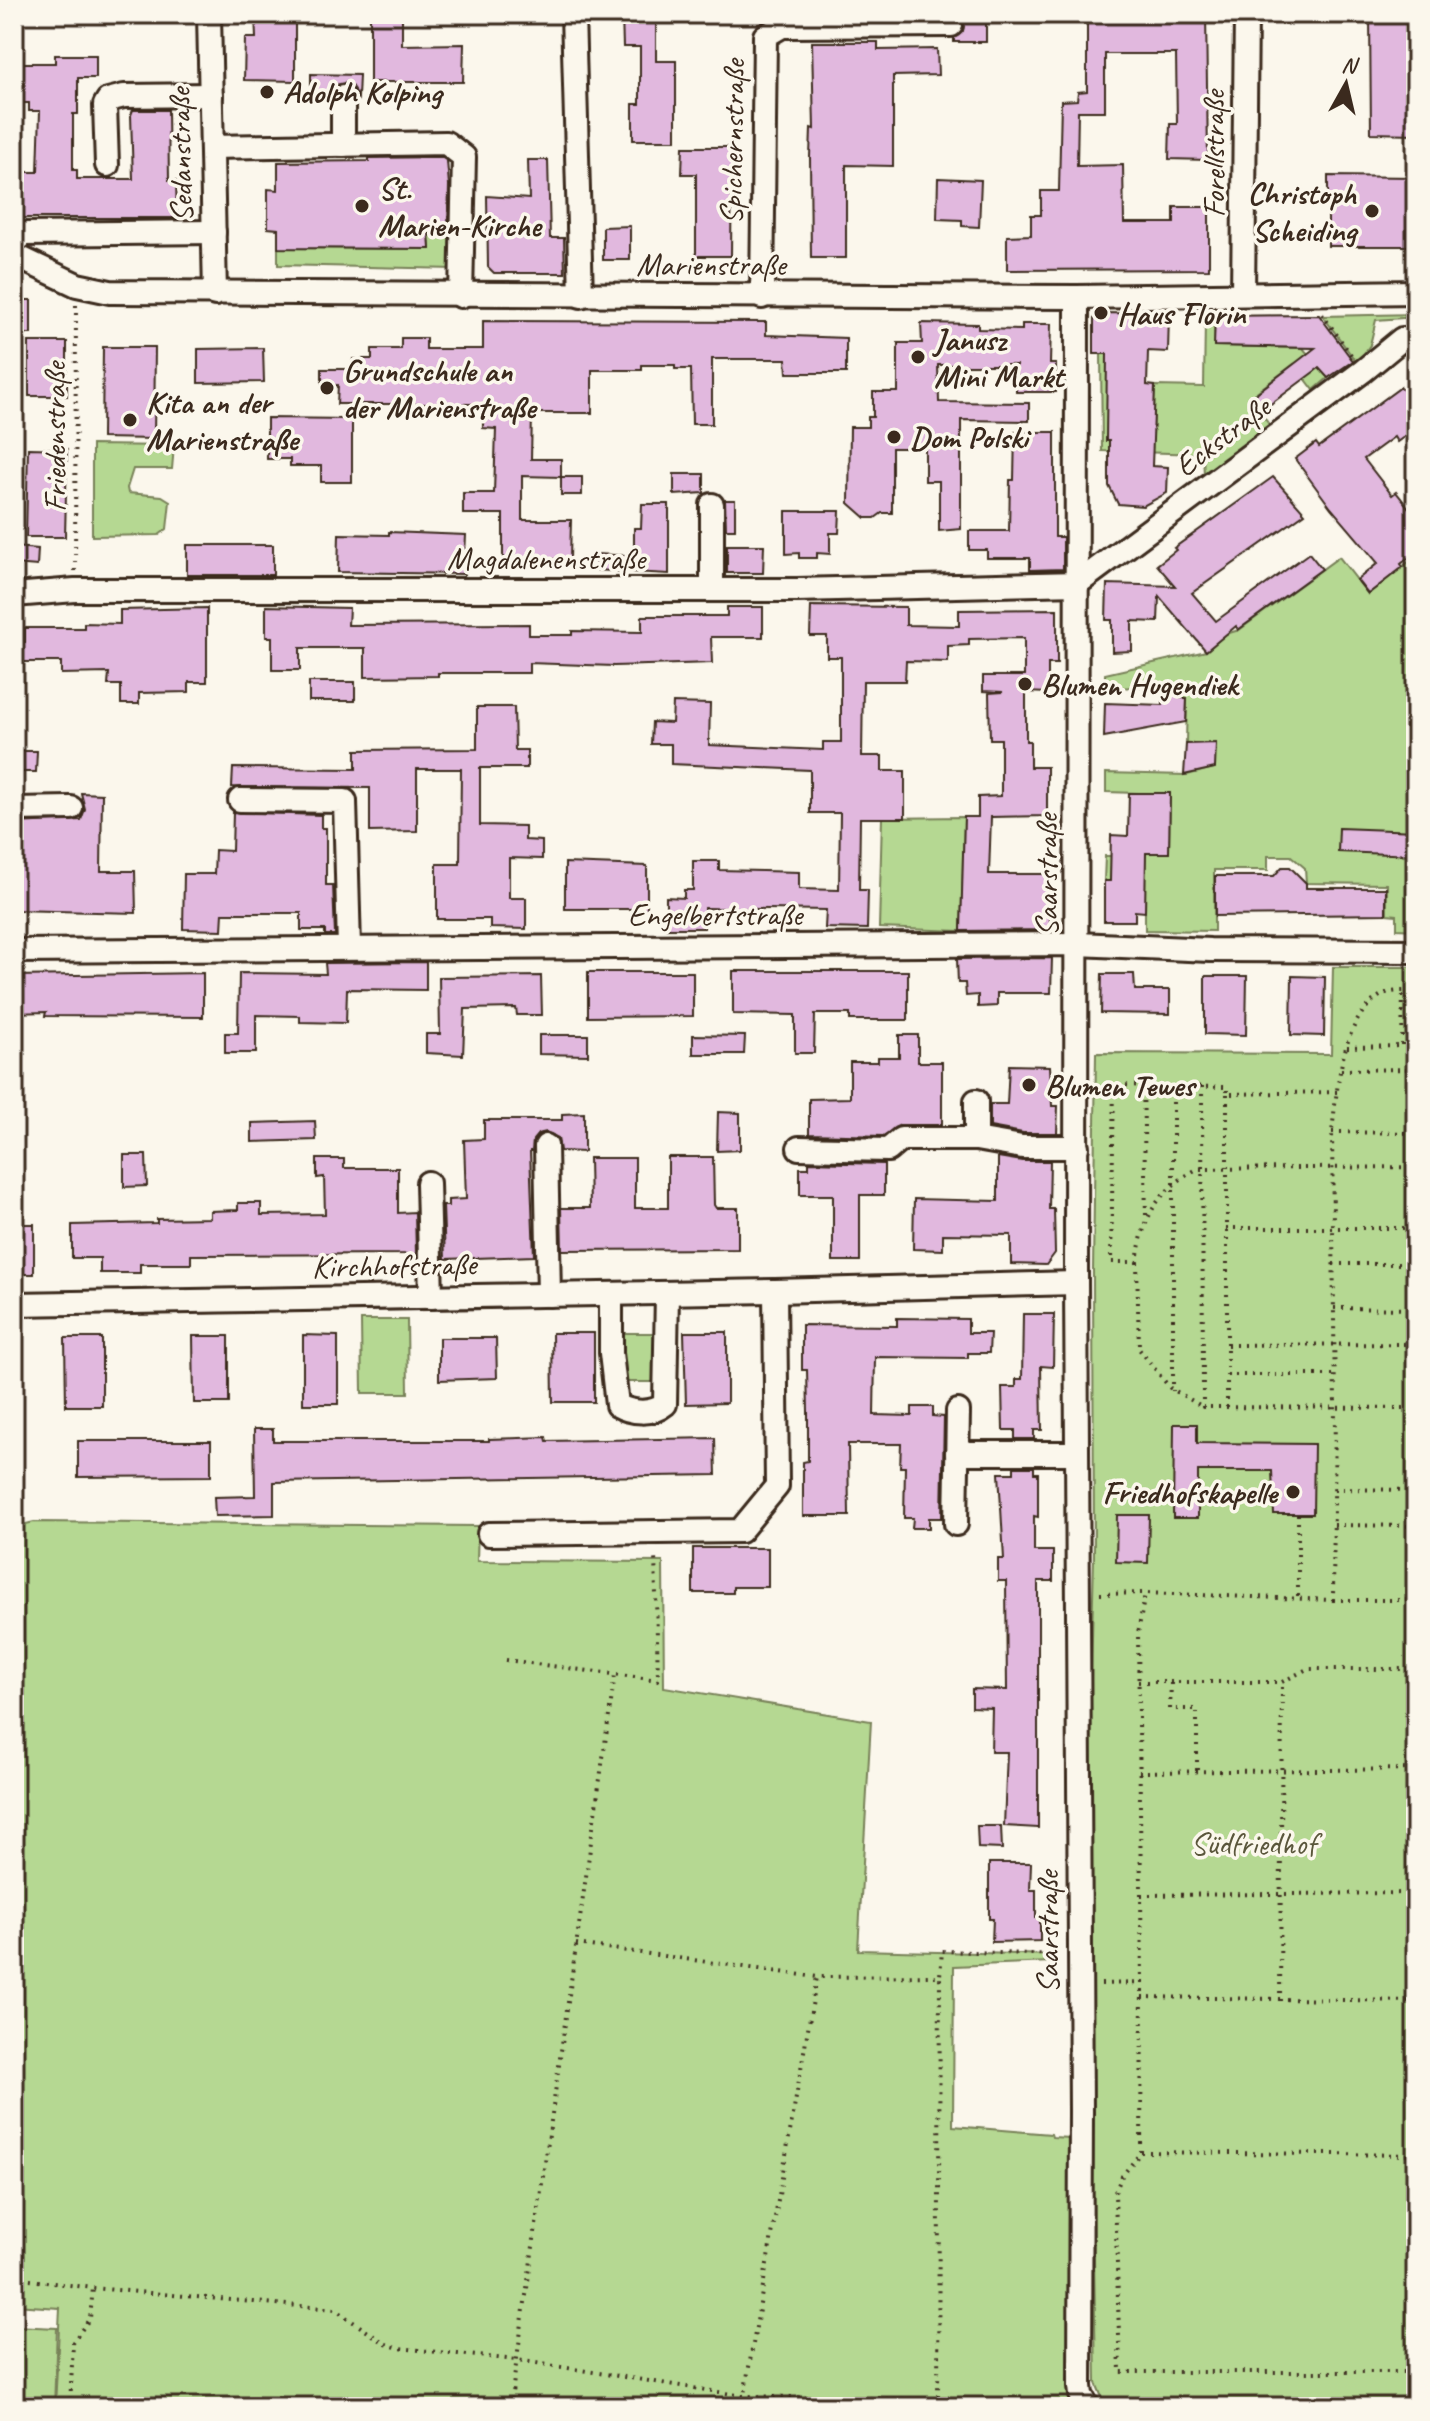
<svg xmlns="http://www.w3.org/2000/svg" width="1430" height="2421" viewBox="0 0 1430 2421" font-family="Caveat,sans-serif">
<rect width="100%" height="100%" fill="#fbf7ec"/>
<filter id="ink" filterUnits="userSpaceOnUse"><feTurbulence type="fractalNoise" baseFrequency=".0125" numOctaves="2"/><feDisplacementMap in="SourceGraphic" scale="16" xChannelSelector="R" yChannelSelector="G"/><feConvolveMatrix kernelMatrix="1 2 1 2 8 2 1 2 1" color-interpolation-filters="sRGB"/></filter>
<g filter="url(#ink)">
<g fill="#b5d892" stroke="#788158" stroke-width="2">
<path d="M457,215l-2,54 -177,-4v-17l152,1 -1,-17 18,-3z"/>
<path d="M1416,314v3l-40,3 -6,25 -13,18 -34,-47z"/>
<path d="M1205,320h9l1,26 88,2 25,30 -14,12 -20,-26 -44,33 20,29 -66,49 -1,-21 -101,-3 -1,-97h6l9,79 37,2 2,-49 49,1z"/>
<path d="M92,445l82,1 -2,23h-39l-6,19 1,5 34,3 8,5 -3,28 -8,6 -67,1z"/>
<path d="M1416,556l-3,298 3,1v75l-19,-1v-14l-10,-1v-30l-81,-1 -1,-15 -14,-12h-23v14h-54v61l-69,-1v-48l-41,-1 1,-25h31v-4l33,1 1,-59 -64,-2v-19l81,2 27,-7 2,-24h-30l1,-46h-6l-18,-13 -58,4v-15l101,-23 20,-17 13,-4 100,-73 29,37z"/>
<path d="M964,817l-3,114 -82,-3 3,-110z"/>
<path d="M1333,967h83v1437l-300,3 -13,-7 -7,-17 -6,-376 1,-328 3,-122 -1,-286 3,-218 235,1z"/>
<path d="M361,1320h46l1,73h-46z"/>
<rect x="619" y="1333" width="39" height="49"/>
<path d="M34,1522l444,4 -1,35 186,1 1,125 207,34 -13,229 194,5v7l-98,4 -1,160 98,8 1,3 18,1 3,269h-1018l5,-99 -46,-3v-778z"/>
<path d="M14,2326l43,2 -3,79h-40z"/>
</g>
<g fill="#e1b8de" stroke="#3b2a1e" stroke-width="2">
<path d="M255,14h40v67l-51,-1 1,-42h11z"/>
<path d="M370,14h32v31l62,-1 -1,38h-93z"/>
<path d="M622,14h34v47h20v79h-43v-36h7v-57h-17z"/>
<path d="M1087,14h119l2,146 -39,-1 1,-35h7l-1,-70h-71v57h-27l-1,55 46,-1 1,58h50v-16h35v62l-202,1v-34l24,-1v-20h10v-24h18l2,-90 16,-1 1,-8 9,-1z"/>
<path d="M1370,14h46v120l-45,-1z"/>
<path d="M986,19v23h-32v-4l9,-7 1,-11z"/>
<path d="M812,42h66v8l59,-1 1,26 -45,1v90l-47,-1v93h-35l-1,-101 1,-29 3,1z"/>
<path d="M55,55h41v23h-18v36h-5v56h4v9h56l-2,-64 2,-5h35l1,70h7l1,38h-163v-46h24l2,-61h-11v-8h-15v-40h41z"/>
<path d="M311,74l48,1 -1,23 -7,-13 -7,-2 -9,2 -6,12 -18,-1z"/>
<path d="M683,147h49l-1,109h-35v-82h-14z"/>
<path d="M441,157l6,4 2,24 -1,42 -19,5 1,17 -152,-1v-19l-10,-1v-39l10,1v-28l91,-1v-3z"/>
<path d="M528,160h20l2,78h14l1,35h-71l-6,-6 -1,-71 42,3z"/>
<path d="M1328,176l88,1v69h-88z"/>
<path d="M938,178l43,2 -2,47 -17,-1v-6l-25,-1z"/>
<path d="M630,226v34h-27v-33z"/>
<rect x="14" y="300" width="17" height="34"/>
<path d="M1101,313l68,1 -1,38 -20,-1 -1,34 8,1 -3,80 16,1 -1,26 -24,13 -25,-2 -9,-18v-45h-3l1,-87h-13v-35z"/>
<path d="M1319,315l34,46 -25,17 -9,-10 -59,44 -10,-14 65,-50 -101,-2 1,-30z"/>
<path d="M483,321l283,1v13l80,3v35h-59l-1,-14h-74v65h-20l-1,-55h-16v-4h-33v5h-50v43h-60l-1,46h30v18l-39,-1v44h49l-1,39h-67v-45h-40v-21h31l2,-64 -13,-1v-24h-146l1,-19 -16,1v-17h30l1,-10h19v-10h29v-11h25v11h57z"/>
<path d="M921,323l57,1v5l44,1v-6h29l-1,40h6v28h-40v-27h-78l1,37 90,1v18l-68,-1v109l-22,2v-50h-14v-33h-33v65h-10l-7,5h-9l-17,-15 1,-76h18v-10h5v-25h25v-49h24z"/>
<rect x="29" y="342" width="38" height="54"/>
<path d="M103,347h52l-1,92 -52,-1z"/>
<path d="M263,348l1,34 -66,1v-34z"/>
<path d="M1401,387l15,20v21l-19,14 -3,-5 -30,22 28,36 4,-3 20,25v35l-15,12 2,3 -35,27 -11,-14 21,-17 -47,-55 -36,-49 21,-16 3,4z"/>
<path d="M267,418l85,1v63h-31v-16h-31v-7h-23z"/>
<path d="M1015,432h40v105h8v32l-33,1v-12h-43v-8h-18v-19h40l1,-51h4z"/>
<path d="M28,448l39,1 -2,88h-39z"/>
<path d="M674,474h30v19l-30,2z"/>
<rect x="561" y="477" width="21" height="18"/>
<path d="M1273,477l32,36 -113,80 24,28 93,-68 13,16 -84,61 -2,-4 -30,25 -47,-55 -1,26 -26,-1v30l-20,1v-32h-6l1,-36 68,2 -18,-21 19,-15 -2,-2z"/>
<path d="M725,500h10v29h-9z"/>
<path d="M642,504h27v70l-74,-4 1,-16 38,2v-28h7z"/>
<path d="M786,511h54l-1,22h-9v21l-13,-1v5h-18v-5l-13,1z"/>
<path d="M389,532l77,3 -2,39 -126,-2 1,-38 50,1z"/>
<rect x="187" y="545" width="86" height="30"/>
<path d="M727,545h37l-1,28h-36z"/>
<path d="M14,547l24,2 -1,17 -23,-2z"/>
<path d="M266,606l83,2 -1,17 181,-1v11h43v-4l70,1v-16h85v-9h36v30h-52l1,26 -98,3 -85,-3v10h-91v3l-73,1v-29h-65v22h-28v-33h-6z"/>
<path d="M811,606l95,1v18l53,1v-16l98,-1v55h-9v29l-22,-1v49h4v26h17v49l-56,1 -2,57h61v56l-89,1 3,-114h14v-20l23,-1v-57h-11l-1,-46 14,-1 -20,-1v-15h41v-38l-55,1v6l-21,1v16l-42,-1 -1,20h-42l-1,75h20v15h23v47h-45l-1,72h9l-1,39 -42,-1 1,-18 -122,-2v20h-38v-31l18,1v-8h9v-29h26v9l80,2v17l40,1 1,-77h-30v-43l-139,-6v-20h-20l1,-22 20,1 1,-20 37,1 -1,41 114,5v-8h18v-85h-14v-21h-17z"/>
<path d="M207,608v74h-18v10l-50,1v11h-18v-19h-13l1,-12 -48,1v-12h-47v-20h11v-14h59v-5l36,1v-14z"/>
<rect x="309" y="682" width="46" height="19"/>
<path d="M1163,685l19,1 -1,12h6l-1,24 -82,15 1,-34 58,2z"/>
<path d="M477,707h37l1,43h12v18h-47v57l45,1v14l17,1v18l-33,-1v40h17v31l-36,-1v-9h-53v-55h23l1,-95h-44v62l-47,1v-44l-138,-1 1,-19 123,1v-19l121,-1z"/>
<path d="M1216,743l-1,25 -31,7 2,-31z"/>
<path d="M14,751h23l-1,21h-22z"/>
<path d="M81,793l21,1 -1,77h34l1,42 -122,-3v-87l67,-3 4,-11z"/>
<path d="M1129,793h41l-1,60h-23l-1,59 -10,-1v10h-31v-40h6l1,-46 17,1z"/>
<path d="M233,812l88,3v13h5v57h7l2,50h-10v-5h-24v-17h-78l-1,17 -39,-1 1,-55h30l1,-24 17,1z"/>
<path d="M1339,828l77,3v24l-78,-3z"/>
<path d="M565,863l82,3v43h-82z"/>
<path d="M1282,867h8l16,16v5h80v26l-171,2v-40h59z"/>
<path d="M1052,958l-1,35h-54v13l-19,1v-12l-12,1 -1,-13h-7l-1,-24z"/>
<path d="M426,962v28l-79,-1 -1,34 -46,-1v-6l-44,-1v38h-31v-20h13l1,-60 87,1 -1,-11z"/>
<path d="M733,971h175v49h-58v-6h-35l-1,39h-19v-38l-62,-1z"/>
<path d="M588,972h105v44l-105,1z"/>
<path d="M203,973v44l-158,-1 1,-4 -32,1v-37z"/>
<path d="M1102,974h32l1,16h35v24l-69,-1z"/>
<path d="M541,976l1,39h-25l-1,-7 -51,1 -2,46 -37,-2v-19h14l-1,-57z"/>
<path d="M1205,976h42l-1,59 -41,-1z"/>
<path d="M1292,976l33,1 -1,59 -33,-1z"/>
<path d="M539,1035h49v20l-49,-1z"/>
<path d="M693,1035l52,1 -1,18h-51z"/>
<path d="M899,1035h19v27h24v63h-42l-17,11 -74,-2v-35l41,-1v-36h28v-5h21z"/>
<path d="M1009,1065l41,1 2,40h6l-1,27h-34l-33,-6v-23h17z"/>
<path d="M718,1112l22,1v37l-23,1z"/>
<path d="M584,1113v39l-24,-1 -2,-13 -12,-6 -8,2 -5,6 -1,11h-2l4,105 -89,3 -2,-53h5v-6l18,-1 -2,-59 20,-1v-19h78v-6z"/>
<path d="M315,1121l1,19 -64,2v-19z"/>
<path d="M124,1155h22l1,31 -23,1z"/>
<path d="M668,1157h45l1,48 2,3h22v41l-176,1 -1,-42h29l-1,-50h46v50h33z"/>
<path d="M998,1157l24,4h28l-1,48h5l1,44 -9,12 -35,-1v-29l-68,-1v16l-30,-1 1,-50 84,2z"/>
<path d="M317,1159h27v9h54v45l17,-1 1,42 -225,1v9h-51v9h-40v-15h-28v-33l85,-2v-4l53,-1v-7l28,-1v-7h23v12l64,-1 -1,-37 -7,1z"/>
<path d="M809,1162l75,2v31h-24v66h-27v-66h-33v-27h9z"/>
<path d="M15,1224h19v50h-20z"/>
<path d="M1023,1314h31l-1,53 -12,-1 1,64h-8v9h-19v-9h-12l-1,-43h14v-8h6z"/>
<path d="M897,1318l71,1v14h22l-1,20h-21v5l-93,-1 -1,58 38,1v-9h21v9l11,1 -2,101h-13v10h-17l1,-10h-9l1,-51h-5l1,-23h-53l1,72h-46v-54l5,-1v-50l-1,-41h-5v-45l95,1z"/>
<path d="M684,1332h43v71l-41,1z"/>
<path d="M552,1333h42v69h-41z"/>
<path d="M303,1335l35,1v68h-35z"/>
<path d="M193,1336h36v67h-35z"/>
<path d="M65,1338h37v68h-36z"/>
<path d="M439,1338h57l1,40 -58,2z"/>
<path d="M1174,1424h23v19l117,1 -1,70h-39l-2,-43h-74v47h-25z"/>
<path d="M254,1429h19v12h216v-2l57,-2 1,4 168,-3 1,37 -442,7v33l-59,1 -1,-19 41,-1z"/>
<path d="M78,1441h133v35l-133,1z"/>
<path d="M1014,1467h20v6h4v44l-4,-1v35h19v30h-15v247l-34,-2 3,-74h-16l1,-44 -20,-1v-18l35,1 -1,-109h-8v-22h6l-5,-86h15z"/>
<path d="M1117,1515h32l-1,48 -32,-1z"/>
<path d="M693,1548h75v39h-35v6h-40z"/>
<path d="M977,1826h24l1,23 -24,-1z"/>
<path d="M989,1863h42l-1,27h6v28h4v23l-48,1 1,-23h-4z"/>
</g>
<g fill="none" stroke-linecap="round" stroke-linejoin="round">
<g stroke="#3b2a1e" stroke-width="28">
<g id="minor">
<path d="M209,14l6,280"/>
<path d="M573,14l8,282"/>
<path d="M786,26l165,-1"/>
<path d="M343,145v-48"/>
<path d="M212,147l234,-4 18,14 -3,139"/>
<path d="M107,165l-2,-60 3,-5 16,-4 87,-1"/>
<path d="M14,243l10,-9 190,-2"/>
<path d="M14,255l63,30 33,7 967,5 339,-5"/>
<path d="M1243,294l3,-280"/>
<path d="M762,297l3,-261 38,-22"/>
<path d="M1077,297l-1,986 5,828 -1,275 1,9 7,12"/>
<path d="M712,590v-85"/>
<path d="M14,595l61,-5h722l281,-7 285,-212 39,-32"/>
<path d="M240,800l105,1 4,147"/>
<path d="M14,809l57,-1"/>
<path d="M14,951l1064,-7 132,6 206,1"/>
<path d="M976,1101v38"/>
<path d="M546,1146l3,149"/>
<path d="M799,1148l89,2 13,-11h75l46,8h55"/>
<path d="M428,1183l3,114"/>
<path d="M611,1294v59l6,52c14,8 35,10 48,-1l2,-111"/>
<path d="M14,1304l761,-13 301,-8"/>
<path d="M957,1453h120"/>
<path d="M956,1524l2,-113"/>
<path d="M489,1534l251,-3 37,-45 -2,-195"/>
</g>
</g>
<g stroke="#3b2a1e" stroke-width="4" stroke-dasharray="2 6" stroke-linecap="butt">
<path d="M1322,314l30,42"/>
<path d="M75,571l1,-267"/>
<path d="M1402,1012l14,1"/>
<path d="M1347,1047l55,-1 1,-55"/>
<path d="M1341,1070l75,-1"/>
<path d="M1143,1085l3,130"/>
<path d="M1173,1086v305"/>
<path d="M1202,1086l1,321 213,1"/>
<path d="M1337,1092l-110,2v-7l-113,-2 -3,177h26c6,-45 19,-70 60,-93l219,-2"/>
<path d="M1227,1094v313"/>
<path d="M1332,1132l84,1"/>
<path d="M1226,1228h190"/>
<path d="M1137,1262l2,87 31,39 33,19"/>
<path d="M1333,1264h83"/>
<path d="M1334,1308l82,1"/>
<path d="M1227,1345l189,-1"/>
<path d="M1227,1375h108"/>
<path d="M1334,1489l82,1"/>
<path d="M1298,1514v83"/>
<path d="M1334,1525l82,1"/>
<path d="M1100,1594l45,-1 188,7 2,-192 -3,-276c5,-42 9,-112 48,-136 9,-6 25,-5 36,-5"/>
<path d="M1333,1600h83"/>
<path d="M506,1660l152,20 -3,-126"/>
<path d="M1138,1682h144l25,-13h109"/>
<path d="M1171,1683l-1,26h27v63"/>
<path d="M1139,1772l277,-3"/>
<path d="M1141,1895l275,-2"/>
<path d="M576,1944l241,33 123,-1 2,-25 119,4"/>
<path d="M1142,1983l-4,-350 7,-40"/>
<path d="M1101,1984l41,-1 -1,169 -19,24 -7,16 5,180h296"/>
<path d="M1142,1997l274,4"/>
<path d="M1280,2001l2,-319"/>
<path d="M1141,2152l275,3"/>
<path d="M14,2278l79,10 241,21 52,35 13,4 118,12 227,36 194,4 2,-424"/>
<path d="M70,2407l3,-65 17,-24 3,-30"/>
<path d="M510,2407l105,-733"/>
<path d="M742,2407l75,-430"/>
</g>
<use href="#minor" stroke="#fbf7ec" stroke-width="22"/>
</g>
</g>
<g fill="#3b2a1e" stroke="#fbf7ec" stroke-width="3">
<circle cx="267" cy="92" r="8"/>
<circle cx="362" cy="206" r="8"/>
<circle cx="1372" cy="211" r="8"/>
<circle cx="1101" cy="313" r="8"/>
<circle cx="918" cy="357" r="8"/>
<circle cx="327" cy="388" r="8"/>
<circle cx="130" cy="420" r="8"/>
<circle cx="894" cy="437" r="8"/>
<circle cx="1025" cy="684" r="8"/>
<circle cx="1029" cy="1085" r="8"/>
<circle cx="1293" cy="1492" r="8"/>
</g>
<g text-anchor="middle" stroke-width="7" stroke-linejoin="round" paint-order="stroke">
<g font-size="32" font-weight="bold" fill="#3b2a1e" stroke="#fbf7ec" text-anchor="start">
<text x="283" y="103">Adolph Kolping</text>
<text x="378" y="199">St.<tspan x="378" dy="37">Marien-Kirche</tspan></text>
<text x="1356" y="204" text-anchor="end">Christoph<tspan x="1356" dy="37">Scheiding</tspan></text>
<text x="1117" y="324">Haus Florin</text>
<text x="934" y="350">Janusz<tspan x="934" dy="37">Mini Markt</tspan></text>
<text x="343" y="381">Grundschule an<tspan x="343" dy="37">der Marienstraße</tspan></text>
<text x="146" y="413">Kita an der<tspan x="146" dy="37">Marienstraße</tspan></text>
<text x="910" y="448">Dom Polski</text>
<text x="1041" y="695">Blumen Hugendiek</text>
<text x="1045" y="1096">Blumen Tewes</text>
<text x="1277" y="1503" text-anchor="end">Friedhofskapelle</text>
</g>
<g font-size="32" fill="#3b2a1e" stroke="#fbf7ec">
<text transform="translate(732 142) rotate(-89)" y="11">Spichernstraße</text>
<text transform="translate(1213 154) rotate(-90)" y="11">Forellstraße</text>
<text transform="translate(180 155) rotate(-91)" y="11">Sedanstraße</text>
<text x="711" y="275">Marienstraße</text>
<text transform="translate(1222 436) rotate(-37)" y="11">Eckstraße</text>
<text transform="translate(54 437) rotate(-90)" y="11">Friedenstraße</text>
<text x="546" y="569">Magdalenenstraße</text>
<text transform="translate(1046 875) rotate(-90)" y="11">Saarstraße</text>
<text x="715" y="925">Engelbertstraße</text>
<text transform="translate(394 1265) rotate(-1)" y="11">Kirchhofstraße</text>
<text transform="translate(1047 1932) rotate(-90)" y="11">Saarstraße</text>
</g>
<g font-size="32" fill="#5a563b" stroke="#fbf7ec">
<text x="1253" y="1854">Südfriedhof</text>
</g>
</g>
<rect width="1430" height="2421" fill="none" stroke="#fbf7ec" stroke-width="48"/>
<rect x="24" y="24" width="1382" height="2373" fill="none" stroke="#3b2a1e" stroke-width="3" filter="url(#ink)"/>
<g transform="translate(1346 84) rotate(8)" stroke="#fbf7ec" stroke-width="6" paint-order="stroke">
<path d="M0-6L14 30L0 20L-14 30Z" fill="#3b2a1e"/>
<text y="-12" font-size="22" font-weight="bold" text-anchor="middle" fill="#3b2a1e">N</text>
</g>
</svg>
